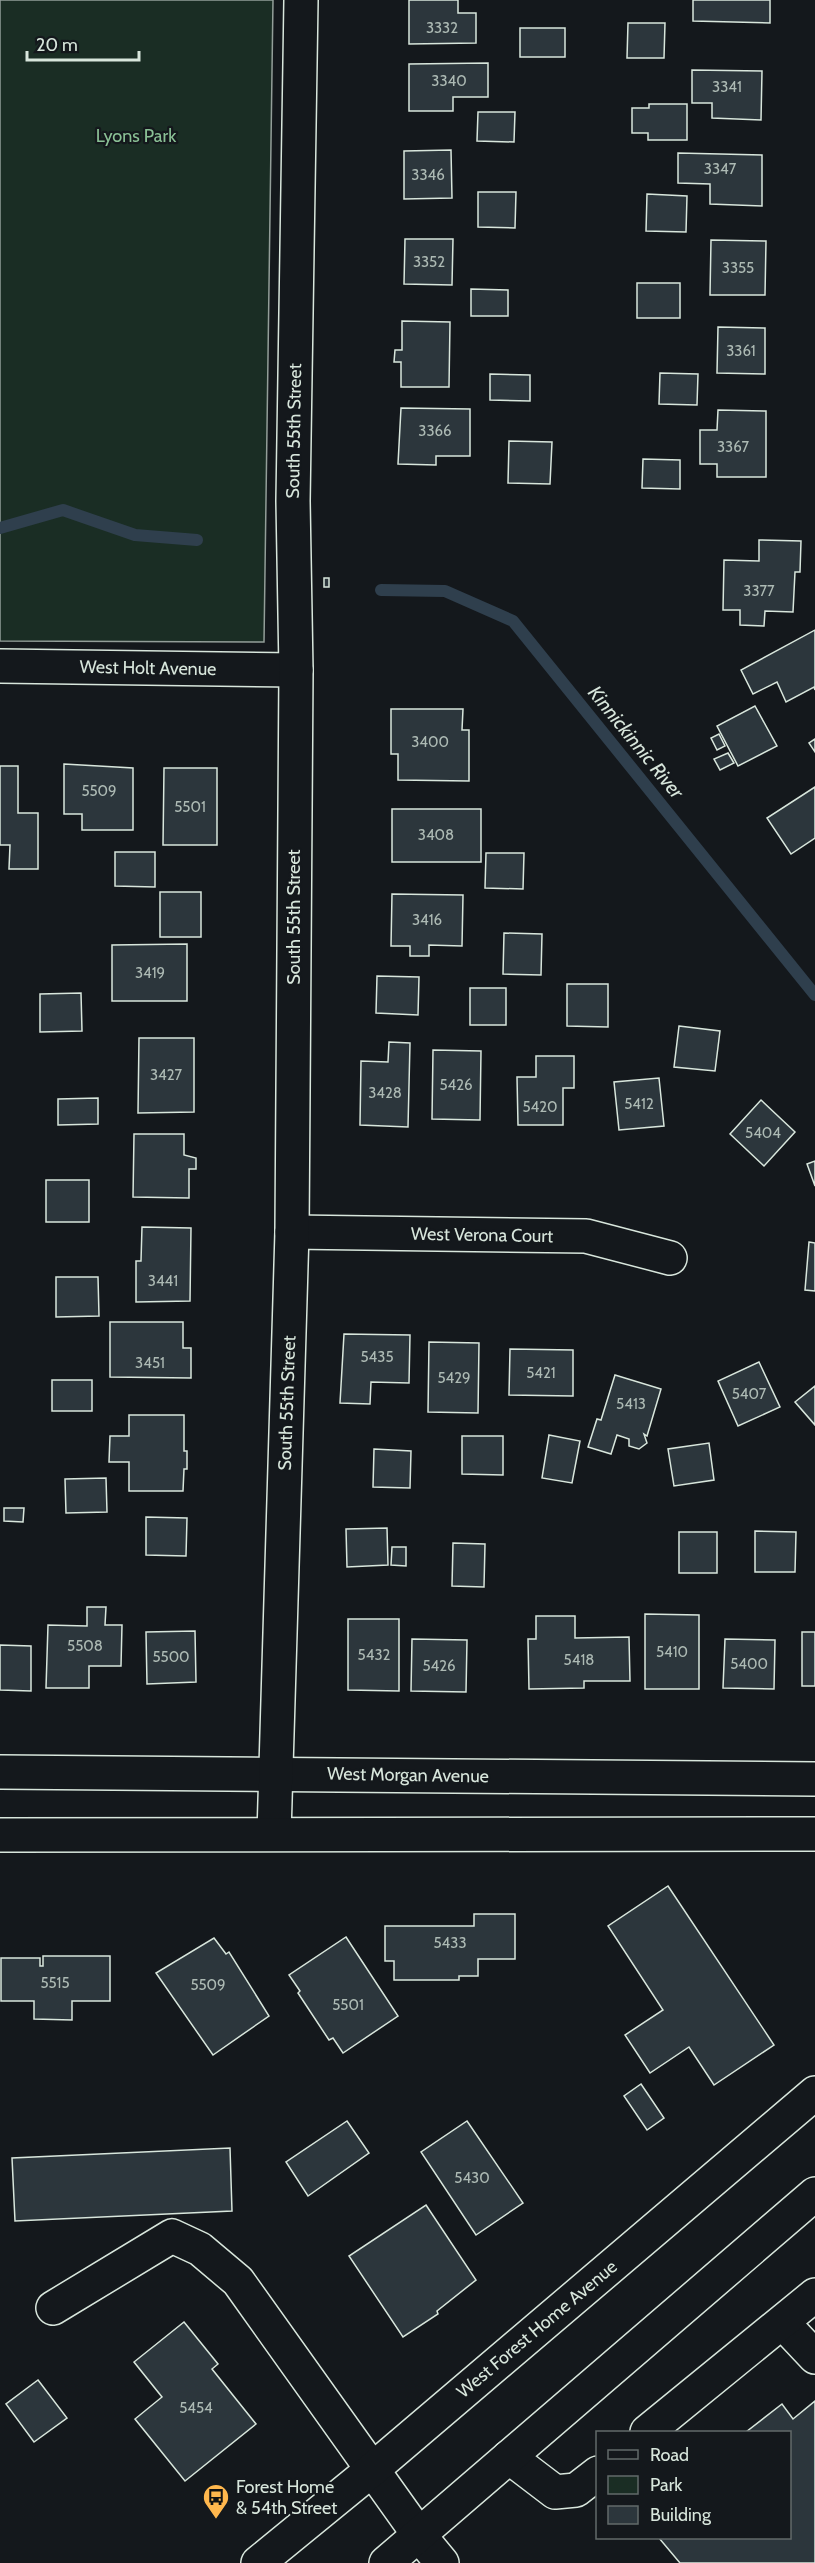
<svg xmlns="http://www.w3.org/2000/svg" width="815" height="2563" viewBox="0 0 815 2563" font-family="Cabin,sans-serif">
<rect width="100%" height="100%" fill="#14181c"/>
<path fill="#1a2d24" stroke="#939e99" stroke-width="1.5" d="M0,0h273l-9,642 -264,-1z"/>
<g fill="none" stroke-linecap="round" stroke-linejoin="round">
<g stroke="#2f3f4d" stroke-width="12">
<path d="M0,528l63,-18 72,25 62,5"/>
<path d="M381,590l64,1 68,30 302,374"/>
</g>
</g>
<g fill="#2c363c" stroke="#d8e6dc" stroke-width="1.5">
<path d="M409,0h49v13h18v30l-67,1z"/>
<path d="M693,0h77v23l-77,-2z"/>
<path d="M628,23h37l-1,35h-37z"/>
<rect x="520" y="28" width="45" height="29"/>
<path d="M488,63v34h-35v14h-44v-47z"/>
<path d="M692,70l70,1 -1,49 -49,-2v-15h-20z"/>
<path d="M649,104h38v36h-39v-7h-16v-25h17z"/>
<path d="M478,112h37l-1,30 -37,-1z"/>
<path d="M451,150l1,48 -48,1v-48z"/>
<path d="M678,153l84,2v51l-52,-2v-20l-32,-1z"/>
<path d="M478,192h38l-1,36 -37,-1z"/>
<path d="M647,194l40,2 -1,36 -40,-1z"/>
<path d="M405,239h48l-1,46 -48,-1z"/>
<path d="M711,240l55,1 -1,54h-55z"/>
<rect x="637" y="283" width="43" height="35"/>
<path d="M471,289l37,1v26h-37z"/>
<path d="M402,321l48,1 -1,65h-48v-25h-7l1,-12h7z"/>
<path d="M718,327l47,1v46l-48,-1z"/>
<path d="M660,373l38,1 -1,31 -38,-1z"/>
<path d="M490,374l40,1v26l-40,-1z"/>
<path d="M401,408l69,1v47h-34v9l-38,-1z"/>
<path d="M718,410l48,1v66h-49v-13h-17v-34h17z"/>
<path d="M509,441l43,1 -2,42 -42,-1z"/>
<path d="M643,459l37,1v29l-38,-1z"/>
<path d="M759,540l42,1 -1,31h-5l-2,40 -28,-1 -1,15 -24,-1v-15h-17l1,-50 35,1z"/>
<rect x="324" y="578" width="5" height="9"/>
<path d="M815,630v60l-1,-3 -28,15 -9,-20 -24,12 -12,-24z"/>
<path d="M755,706l22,40 -39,20 -21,-40z"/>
<path d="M391,709h72l-1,21h7v51l-71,-1v-26h-7z"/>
<path d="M719,734l6,12 -8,4 -6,-12z"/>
<path d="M815,739v13l-6,-9z"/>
<path d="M728,753l6,10 -14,7 -6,-11z"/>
<path d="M64,764l69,4v62h-51v-16h-18z"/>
<path d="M0,766h18v47h20v56h-29l1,-24h-10z"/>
<path d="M164,768h53v77h-54z"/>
<path d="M815,787v51l-24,16 -24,-36z"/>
<rect x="392" y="809" width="89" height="53"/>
<path d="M115,852h40v35l-40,-1z"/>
<path d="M486,853h38l-1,36 -38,-1z"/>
<rect x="160" y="892" width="41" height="45"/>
<path d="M392,894l71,1 -1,51 -33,-1v11h-19v-10h-19z"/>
<path d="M504,933l38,1 -1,41 -38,-1z"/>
<path d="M187,944v57h-75v-56z"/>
<path d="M377,976l42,1 -1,38 -42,-2z"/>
<path d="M567,984h41v43l-41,-1z"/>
<rect x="470" y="988" width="36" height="37"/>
<path d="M81,993l1,38 -42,1v-38z"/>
<path d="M679,1026l41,5 -5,40 -41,-4z"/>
<path d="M139,1038h55v74l-56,1z"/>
<path d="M389,1042l21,1 -2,84 -48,-2 1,-64 27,1z"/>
<path d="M433,1050l48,1 -1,69 -48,-1z"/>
<path d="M536,1056h38v32h-11v37h-45l-1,-48h19z"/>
<path d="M659,1078l5,48 -45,4 -5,-48z"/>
<path d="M98,1098v26l-40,1v-26z"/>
<path d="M761,1100l34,32 -31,34 -34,-32z"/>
<path d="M134,1134h50v21l12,3v11h-7v29l-56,-1z"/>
<path d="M815,1161v25l-8,-22z"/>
<rect x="46" y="1180" width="43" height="42"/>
<path d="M142,1227l49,1 -1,73 -54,1v-41h5z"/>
<path d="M809,1242l6,1v48l-10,-1z"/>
<path d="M56,1277h42l1,39 -43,1z"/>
<path d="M110,1322h73v26h8v30l-81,-1z"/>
<path d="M344,1334l66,1 -1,48 -38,-1 -1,22 -30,-1z"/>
<path d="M429,1342l50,1 -1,70 -50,-1z"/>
<path d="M510,1349l63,1v46l-64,-1z"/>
<path d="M759,1362l21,45 -42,19 -20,-45z"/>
<path d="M615,1375l46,14 -14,47 -3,-2 3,9 -8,6 -10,-3v-7l-12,-4 -6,19 -23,-7 9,-28 4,1z"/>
<rect x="52" y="1380" width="40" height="31"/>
<path d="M815,1386v39l-20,-23z"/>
<path d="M129,1415h55v36h3v18h-3l-1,22h-54v-29h-20l1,-26h19z"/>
<path d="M549,1435l31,6 -8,42 -30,-5z"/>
<path d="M462,1436h41v39l-41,-1z"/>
<path d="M709,1443l5,37 -40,6 -6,-37z"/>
<path d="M374,1449l37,2 -1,37 -37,-1z"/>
<path d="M106,1478l1,34 -41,1 -1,-34z"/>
<path d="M4,1508h20l-1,14 -19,-1z"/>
<path d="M146,1517l41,1 -1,38 -40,-1z"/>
<path d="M387,1528l1,37 -41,2 -1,-38z"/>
<path d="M755,1531l41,1 -1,40h-40z"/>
<rect x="679" y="1532" width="38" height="41"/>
<path d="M453,1543l32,1 -1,43 -32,-1z"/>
<path d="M392,1547h14v19l-15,-1z"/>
<path d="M87,1607h19l-1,18h17l-1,41h-32v22h-43l2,-63 39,1z"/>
<path d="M645,1614l54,1v74h-54z"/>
<path d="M536,1616h39v22l54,-1 1,44h-46v7l-55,1 -1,-50h8z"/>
<path d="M348,1619h51v72l-51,-1z"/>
<path d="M195,1631l1,51 -49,2 -1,-52z"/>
<rect x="802" y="1632" width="13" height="54"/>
<path d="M412,1639l55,1 -1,52 -55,-1z"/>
<path d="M725,1639l50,1 -1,49 -51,-1z"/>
<path d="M0,1645l31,1v45l-31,-1z"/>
<path d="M668,1886l106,159 -60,40 -25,-38 -39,26 -25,-38 38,-25 -55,-84z"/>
<path d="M474,1914h41v45h-37v17h-19v4h-65v-19h-9v-35h89z"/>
<path d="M346,1937l52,79 -55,37 -10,-15 -4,2 -31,-47 2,-2 -11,-16z"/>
<path d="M214,1938l12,16 3,-2 40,64 -56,39 -57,-82z"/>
<path d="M43,1956h67v45h-38v19l-38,-1v-18h-33v-43h39v8h3z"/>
<path d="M641,2084l23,34 -17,12 -23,-34z"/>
<path d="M347,2121l22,32 -61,43 -22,-34z"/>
<path d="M467,2121l56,82 -47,32 -55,-83z"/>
<path d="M230,2148l2,63 -217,10 -3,-63z"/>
<path d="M426,2205l50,75 -39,31 1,3 -35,23 -54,-81z"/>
<path d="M184,2322l34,42 -6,5 44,55 -71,57 -50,-62 27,-22 -28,-35z"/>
<path d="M38,2380l29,38 -33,24 -28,-38z"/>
<path d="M815,2401v162h-135l-21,-25h131v-106h-44l36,-28 11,15z"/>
</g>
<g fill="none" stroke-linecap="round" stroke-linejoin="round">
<g stroke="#d8e6dc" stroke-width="36">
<g id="minor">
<path d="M0,666l296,4"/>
<path d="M292,1232l294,4 84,22"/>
<path d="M0,1772l815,7"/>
<path d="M274,1834l18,-602 4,-562 -3,-169 8,-501"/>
<path d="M0,1835l815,-1"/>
<path d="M53,2308l119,-72 28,13 38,32 181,254 23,28"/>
<path d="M783,2323l32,34"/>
<path d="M647,2432l168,-137"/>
<path d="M509,2457l46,35 21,-2 22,-17"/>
</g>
</g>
<g stroke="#d8e6dc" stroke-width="36">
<g id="major">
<path d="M258,2563l115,-94 442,-376"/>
<path d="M386,2563l429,-369"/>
</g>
</g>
<use href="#minor" stroke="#14181c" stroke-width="33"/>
<use href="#major" stroke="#14181c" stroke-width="33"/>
</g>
<defs>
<g id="bus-pin" transform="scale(1.35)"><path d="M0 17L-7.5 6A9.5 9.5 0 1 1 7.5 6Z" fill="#ffb74d" stroke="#14181c"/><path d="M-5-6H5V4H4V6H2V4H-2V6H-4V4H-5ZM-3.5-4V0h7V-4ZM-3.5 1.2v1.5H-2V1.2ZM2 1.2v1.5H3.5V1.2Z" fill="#111"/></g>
</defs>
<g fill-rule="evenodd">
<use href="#bus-pin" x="216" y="2497"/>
</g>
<g text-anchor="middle" stroke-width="4.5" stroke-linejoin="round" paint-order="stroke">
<g font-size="15" fill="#adbab4">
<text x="442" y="33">3332</text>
<text x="449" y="86">3340</text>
<text x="727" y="92">3341</text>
<text x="720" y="174">3347</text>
<text x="428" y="180">3346</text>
<text x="429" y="267">3352</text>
<text x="738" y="273">3355</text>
<text x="741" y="356">3361</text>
<text x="435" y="436">3366</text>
<text x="733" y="452">3367</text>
<text x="759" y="596">3377</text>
<text x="430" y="747">3400</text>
<text x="99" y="796">5509</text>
<text x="190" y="812">5501</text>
<text x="436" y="840">3408</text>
<text x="427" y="925">3416</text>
<text x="150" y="978">3419</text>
<text x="166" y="1080">3427</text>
<text x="456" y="1090">5426</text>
<text x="385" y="1098">3428</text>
<text x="639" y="1109">5412</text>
<text x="540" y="1112">5420</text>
<text x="763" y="1138">5404</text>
<text x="163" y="1286">3441</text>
<text x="377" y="1362">5435</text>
<text x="150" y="1368">3451</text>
<text x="541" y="1378">5421</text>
<text x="454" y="1383">5429</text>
<text x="749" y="1399">5407</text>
<text x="631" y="1409">5413</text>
<text x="85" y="1651">5508</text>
<text x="672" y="1657">5410</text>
<text x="374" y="1660">5432</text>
<text x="171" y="1662">5500</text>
<text x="579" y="1665">5418</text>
<text x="749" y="1669">5400</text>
<text x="439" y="1671">5426</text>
<text x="450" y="1948">5433</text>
<text x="55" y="1988">5515</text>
<text x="208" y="1990">5509</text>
<text x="348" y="2010">5501</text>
<text x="472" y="2183">5430</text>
<text x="196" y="2413">5454</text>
</g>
<g font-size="18" fill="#8ac095" stroke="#14181c">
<text x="136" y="142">Lyons Park</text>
</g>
<g font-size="18" fill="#d8e6dc" stroke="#14181c">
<text transform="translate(294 431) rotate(-89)" y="6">South 55th Street</text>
<text transform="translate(148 668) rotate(1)" y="6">West Holt Avenue</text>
<text transform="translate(294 917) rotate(-90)" y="6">South 55th Street</text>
<text transform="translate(482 1235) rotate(1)" y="6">West Verona Court</text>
<text transform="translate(287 1403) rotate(-88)" y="6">South 55th Street</text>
<text transform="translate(408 1775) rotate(1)" y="6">West Morgan Avenue</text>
<text transform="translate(537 2329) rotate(-40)" y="6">West Forest Home Avenue</text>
</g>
<g font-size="18" fill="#d8e6dc" stroke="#14181c" text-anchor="start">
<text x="236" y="2493">Forest Home<tspan x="236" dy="21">&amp; 54th Street</tspan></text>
</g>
<g font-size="20" font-style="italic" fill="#d8e6dc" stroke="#14181c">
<text transform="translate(636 742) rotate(51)" y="7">Kinnickinnic River</text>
</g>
</g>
<rect x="596" y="2431" width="195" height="108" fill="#14181c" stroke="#626a69" stroke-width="1.5"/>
<rect x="608" y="2450" width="30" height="9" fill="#14181c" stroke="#626a69" stroke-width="1.5"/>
<text x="650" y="2461" font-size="18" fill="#d8e6dc">Road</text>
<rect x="608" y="2476" width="30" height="18" fill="#1a2d24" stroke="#626a69" stroke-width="1.5"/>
<text x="650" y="2491" font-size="18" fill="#d8e6dc">Park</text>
<rect x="608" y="2506" width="30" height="18" fill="#2c363c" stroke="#626a69" stroke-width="1.5"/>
<text x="650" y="2521" font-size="18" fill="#d8e6dc">Building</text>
<path d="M27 51v9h112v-9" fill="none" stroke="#d8e6dc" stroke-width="3"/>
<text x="36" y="51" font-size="18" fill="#d8e6dc" stroke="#14181c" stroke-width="4.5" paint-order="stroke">20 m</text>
</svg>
